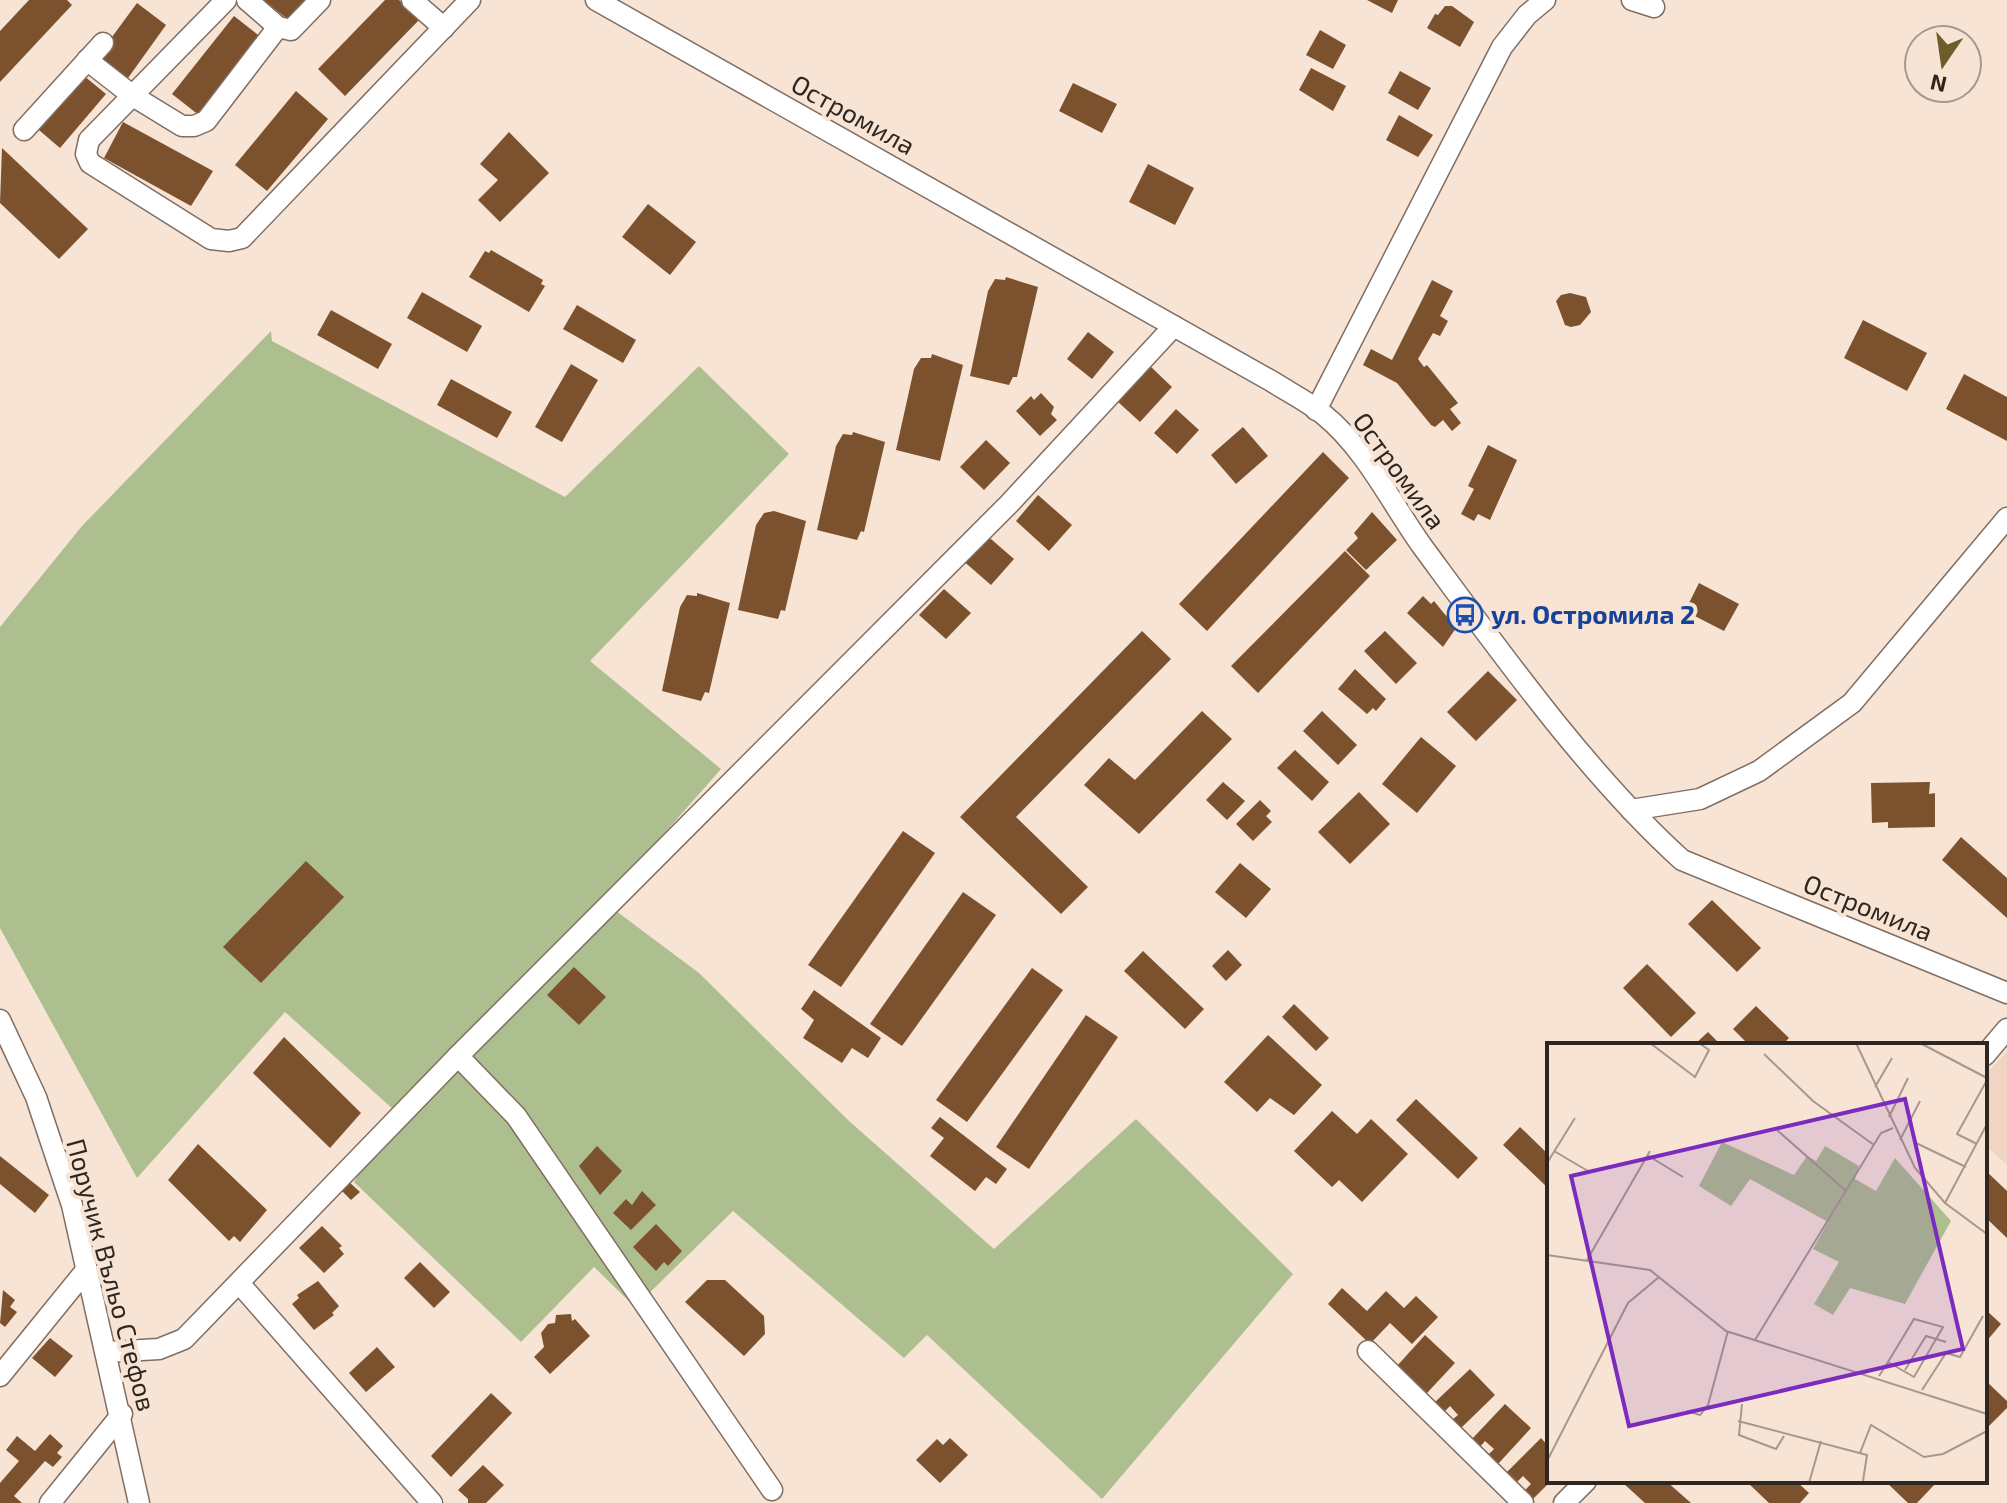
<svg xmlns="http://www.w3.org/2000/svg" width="2007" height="1503" viewBox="0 0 2007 1503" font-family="'Exo 2',sans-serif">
<rect width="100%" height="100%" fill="#f8e4d5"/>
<path fill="#f0d5c2" d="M2007,1051v114l-22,-20v-69z"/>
<path fill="#adbf8e" d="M271,331l1,10 293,156 134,-131 90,88 -199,207 131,108 -117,133 95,71 150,148 145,128 142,-130 157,155 -191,225 -175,-164 -23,23 -171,-147 -98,96 -41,-40 -73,75 -167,-160 40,-72 -109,-98 -148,166 -137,-250v-301l82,-101z"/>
<g fill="#7c512e">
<path d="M29,0h38l5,5 -72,77v-51z"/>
<path d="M263,0h44l-17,21z"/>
<path d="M385,0h14l21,19 -75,77 -27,-27z"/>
<path d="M1367,0h31l-6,13z"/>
<path d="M137,3l29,22 -38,53 -30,-22z"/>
<path d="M1445,6h7l22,16 -14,25 -33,-19 8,-14 3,1z"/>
<path d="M234,16l28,22 -62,78 -28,-22z"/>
<path d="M1320,30l26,15 -13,24 -27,-14z"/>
<path d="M1311,68l35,18 -13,25 -34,-21z"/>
<path d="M78,71l28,23 -46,54 -27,-23z"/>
<path d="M1400,71l31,17 -13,22 -30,-17z"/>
<path d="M1073,83l44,21 -15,29 -43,-22z"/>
<path d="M296,91l32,28 -61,72 -32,-26z"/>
<path d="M1399,115l34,20 -15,22 -32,-17z"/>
<path d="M123,122l90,49 -22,35 -87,-48z"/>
<path d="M509,132l40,41 -49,49 -22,-22 20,-20 -18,-16z"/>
<path d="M2,148l86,81 -29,30 -59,-56z"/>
<path d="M1148,164l46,24 -19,37 -46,-23z"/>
<path d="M648,204l48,38 -26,33 -48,-38z"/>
<path d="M491,250l52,30 -2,4 4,2 -16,26 -60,-35 16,-26 4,2z"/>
<path d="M1006,277l32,10 -21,90h-4l-4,8 -39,-9 18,-85 7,-12 10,1z"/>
<path d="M1432,280l21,11 -13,25 8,5 -8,15 -7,-3 -15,26 6,8 3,-2 31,38 -8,6 11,14 -9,8 -9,-11 -8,7 -4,-2 -34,-42 -34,-18 8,-16 21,11z"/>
<path d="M422,292l60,34 -15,26 -60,-34z"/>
<path d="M1570,293l16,4 5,15 -11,13 -9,2 -6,-2 -9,-24 5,-6z"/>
<path d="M577,305l59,35 -13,23 -60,-34z"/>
<path d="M331,310l61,34 -14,25 -61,-34z"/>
<path d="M1863,320l64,33 -20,38 -63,-33z"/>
<path d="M1088,332l26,20 -22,27 -25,-20z"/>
<path d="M932,354l31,11 -23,96 -44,-11 18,-81 7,-11h10z"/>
<path d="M571,364l27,16 -36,62 -27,-15z"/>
<path d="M1150,366l22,21 -32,35 -23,-21z"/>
<path d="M1964,374l43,23v44l-61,-32z"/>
<path d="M451,379l61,33 -15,26 -60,-33z"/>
<path d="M1041,393l13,14 -3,7 6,6 -17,16 -24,-25 15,-15 3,4z"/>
<path d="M1176,409l23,21 -22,24 -23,-21z"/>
<path d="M1243,427l25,29 -32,28 -25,-29z"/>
<path d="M853,432l32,10 -21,90 -3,-1 -4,9 -40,-10 19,-84 7,-12 9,1z"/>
<path d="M986,440l24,23 -26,27 -24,-23z"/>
<path d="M1488,445l29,15 -27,60 -12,-6 -4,7 -13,-7 13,-25 -6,-3z"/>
<path d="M1323,452l26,26 -142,153 -28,-27z"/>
<path d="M1038,495l34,30 -23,26 -33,-30z"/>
<path d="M774,511l32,10 -21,90 -4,-1 -3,9 -40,-9 18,-85 8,-12z"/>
<path d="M1372,512l25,28 -31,30 -20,-20 12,-12 -4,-5z"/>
<path d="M984,533l30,26 -23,26 -30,-26z"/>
<path d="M1345,551l25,25 -112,117 -27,-27z"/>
<path d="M1699,583l40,21 -15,27 -39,-20z"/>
<path d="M944,589l27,24 -25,26 -27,-24z"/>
<path d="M697,593l33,10 -21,90 -4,-1 -4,9 -39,-10 18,-84 7,-12 10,1z"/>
<path d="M1423,596l8,8 3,-3 22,27 -13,19 -36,-34z"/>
<path d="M1142,631l29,28 -155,158 72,70 -27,27 -101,-97z"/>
<path d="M1385,631l32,32 -21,21 -32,-33z"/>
<path d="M1355,669l31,30 -10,12 -3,-3 -6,6 -29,-25z"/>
<path d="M1488,671l29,29 -41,41 -29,-29z"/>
<path d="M1202,711l30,28 -93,95 -55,-49 25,-27 26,22z"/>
<path d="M1322,711l35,34 -19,20 -35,-34z"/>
<path d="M1421,737l35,29 -39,47 -35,-29z"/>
<path d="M1295,750l34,32 -17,19 -35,-33z"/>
<path d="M1223,782l22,19 -18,19 -21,-20z"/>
<path d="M1930,782l-1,12 6,-1v34l-47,1v-6l-16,1 -1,-40z"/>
<path d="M1359,792l31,32 -40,40 -32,-32z"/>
<path d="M1260,800l11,11 -5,5 6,6 -19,19 -17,-17z"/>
<path d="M903,831l32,22 -94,134 -33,-22z"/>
<path d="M1961,837l46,41v40l-65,-58z"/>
<path d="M306,861l38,36 -83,86 -38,-36z"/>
<path d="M1240,863l31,26 -25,29 -31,-26z"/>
<path d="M963,892l33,23 -94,131 -32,-22z"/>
<path d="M1712,900l49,48 -24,24 -49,-48z"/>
<path d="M1228,950l14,15 -16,16 -14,-15z"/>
<path d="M1143,951l61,58 -19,20 -61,-58z"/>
<path d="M1647,964l49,49 -25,24 -48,-49z"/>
<path d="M574,967l32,30 -27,28 -32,-30z"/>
<path d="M1032,968l31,22 -96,132 -31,-22z"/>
<path d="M814,990l67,48 -13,20 -16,-10 -10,15 -39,-25 11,-18 -13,-11z"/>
<path d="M1294,1004l35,34 -13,13 -34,-34z"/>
<path d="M1756,1006l33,32 -7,7h-33l-16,-16z"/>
<path d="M1086,1015l32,22 -89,132 -33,-22z"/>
<path d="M1708,1032l13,13h-27z"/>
<path d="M1268,1035l54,50 -28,30 -24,-17 -13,14 -33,-30z"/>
<path d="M284,1037l77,76 -31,35 -77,-75z"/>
<path d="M1416,1099l62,59 -20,21 -62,-59z"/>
<path d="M1332,1111l25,23 14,-15 37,35 -46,48 -23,-22 -7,7 -38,-36z"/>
<path d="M940,1117l67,52 -11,15 -10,-7 -11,14 -45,-35 14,-18 -13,-10z"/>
<path d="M1520,1127l29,28v34l-46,-44z"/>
<path d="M198,1144l69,66 -27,32 -6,-6 -5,5 -61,-61z"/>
<path d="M597,1146l25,25 -22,24 -21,-29z"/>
<path d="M0,1156l49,39 -14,18 -35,-29z"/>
<path d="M1985,1170l22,21v47l-22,-21z"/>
<path d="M348,1181l12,11 -9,8 -11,-11z"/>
<path d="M642,1191l14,14 -25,25 -18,-17 13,-14 6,6z"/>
<path d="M656,1224l26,27 -14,15 -4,-4 -8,9 -23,-24z"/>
<path d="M322,1226l20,20 -3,2 5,6 -20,19 -25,-25z"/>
<path d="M420,1262l30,30 -16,16 -30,-30z"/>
<path d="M707,1280h18l39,36 1,18 -21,22 -59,-54z"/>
<path d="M318,1281l21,25 -7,7 2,2 -20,15 -22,-26 7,-6 -2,-3z"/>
<path d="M1342,1288l25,23 19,-20 18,17 12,-12 22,21 -26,27 -22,-21 -20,21 -42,-40z"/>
<path d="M3,1290l12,10 -5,7 7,5 -12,15 -5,-4z"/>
<path d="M1985,1309l16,15 -16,19z"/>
<path d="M571,1314l1,7 3,-2 15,17 -40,38 -16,-17 10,-10 -3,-14 7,-9 7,-1 1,-8z"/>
<path d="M1425,1335l30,28 -28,30 -30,-27z"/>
<path d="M50,1338l23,18 -18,21 -23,-19z"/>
<path d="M377,1347l18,20 -29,25 -17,-19z"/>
<path d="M1470,1369l25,26 -35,34 -8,-9 6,-5 -8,-9 -7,7 -9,-10z"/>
<path d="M1985,1380l22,21v7l-22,22z"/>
<path d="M491,1393l21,20 -61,64 -20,-21z"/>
<path d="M1505,1404l26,24 -33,36 -10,-9 6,-6 -9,-8 -5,6 -8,-8z"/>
<path d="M50,1434l13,12 -6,7 5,4 -9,10 -8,-6 -31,35 8,7h-22v-20l19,-22 -13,-11 11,-14 18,15z"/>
<path d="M950,1438l18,17 -28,28 -24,-23 21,-21 6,6z"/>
<path d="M1541,1438l8,9 2,34 -18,18 -8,-9 6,-6 -8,-8 -6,6 -10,-10z"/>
<path d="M483,1465l21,20 -18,18h-18v-4l-10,-9z"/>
<path d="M1625,1481h41l25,22h-46l-22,-20z"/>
<path d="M1746,1481h50l13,12 -9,10h-31z"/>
<path d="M1885,1481h47l3,3 -18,19h-9z"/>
</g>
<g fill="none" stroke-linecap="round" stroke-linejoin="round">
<g stroke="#806e62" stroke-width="23">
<g id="minor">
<path d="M226,0l-137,140 -3,14 4,9 121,76 18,2 13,-3 228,-238"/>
<path d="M247,0l31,27 13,3 29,-30"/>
<path d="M412,0l32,28"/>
<path d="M596,0l677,382c17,11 36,20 51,33 41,33 68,89 98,131 76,103 166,229 260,314l325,133"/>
<path d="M1632,0l22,7"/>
<path d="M87,60l46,36 49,30h12l12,-5 72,-94"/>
<path d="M24,130l79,-87"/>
<path d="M1316,410l186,-363 25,-32 18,-15"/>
<path d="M1631,810l69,-11 59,-28 93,-68 155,-185"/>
<path d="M0,1020l36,77 36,108 67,298"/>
<path d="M1985,1055l22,-26"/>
<path d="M458,1056l58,60 256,374"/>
<path d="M239,1283l193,220"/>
<path d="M1368,1351l155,152"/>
<path d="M107,1352l52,-3 25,-10 274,-283 551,-552 165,-178"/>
<path d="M0,1376l87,-107"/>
<path d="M50,1503l72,-89"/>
<path d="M1564,1503l22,-22"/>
</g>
</g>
<use href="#minor" stroke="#fff" stroke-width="20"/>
</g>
<defs>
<g id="bus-ring" transform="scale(1.8)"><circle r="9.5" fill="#f8e4d5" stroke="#1a4fb4" stroke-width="1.5"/><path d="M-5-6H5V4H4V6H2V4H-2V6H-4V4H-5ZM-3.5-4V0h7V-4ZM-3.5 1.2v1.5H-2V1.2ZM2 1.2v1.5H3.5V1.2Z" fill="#1a4fb4"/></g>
</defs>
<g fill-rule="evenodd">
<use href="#bus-ring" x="1465" y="615"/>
</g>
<g text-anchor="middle" stroke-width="8" stroke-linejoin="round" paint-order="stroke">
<g font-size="26" fill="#2e2721" stroke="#f8e4d5">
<text transform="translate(853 115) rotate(29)" y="9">Остромила</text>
<text transform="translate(1399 471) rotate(54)" y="9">Остромила</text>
<text transform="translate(1868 908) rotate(22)" y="9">Остромила</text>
<text transform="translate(111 1275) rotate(75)" y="9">Поручик Въльо Стефов</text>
</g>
<g font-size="26" font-weight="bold" fill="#164399" stroke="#f8e4d5" text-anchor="start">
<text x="1491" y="624">ул. Остромила 2</text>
</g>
</g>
<g transform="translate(1547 1043)">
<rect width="440" height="440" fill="#f8e4d5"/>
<path d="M175,99l72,33 13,-19 9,5 9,-15 34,20 -4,13 21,12 19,-33 56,63 -46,83 -55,-16 -17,27 -19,-11 25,-42 -26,-13 15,-27 -78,-43 -19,27 -32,-20z" fill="#adbf8e"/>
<path fill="none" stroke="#a7988d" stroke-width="2" d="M103,0l45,34 14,-27 -10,-7M309,0l59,125 30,35 42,31M373,0l67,35M217,11l49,47 61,44M328,44l17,-29M342,74l19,-39M230,87l69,61M353,97l20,-39M369,100l50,24M430,101l-20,-10 30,-54M7,108l34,20M100,112l36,22M0,120l28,-45M398,160l42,-79M0,212l103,15 76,61 261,83M40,217l63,-109M208,297l126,-207 12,-5M358,327l21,-34 20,6M332,333l9,-14 26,-43 29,8 -29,50 -26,-15M375,347l24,-37 14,4 23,-41M195,361l-3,31 37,14 8,-13M140,368l13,4 8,-10 20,-74M191,378l129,34 -4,26M313,410l11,-28 53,32 19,-3 44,-23M0,418l81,-158 31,-26M262,440l12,-42"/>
<path fill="#7b2cbf" fill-opacity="0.15" stroke="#7b2cbf" stroke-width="4" d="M358,56l58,250 -334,77 -58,-250z"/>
<rect width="440" height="440" fill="none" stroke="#2e2721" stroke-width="4"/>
</g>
<g transform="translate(1943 64) rotate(193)"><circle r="38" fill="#f8e4d5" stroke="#a7988d" stroke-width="2"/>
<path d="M0-6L14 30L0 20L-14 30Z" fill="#6c5e2b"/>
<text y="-12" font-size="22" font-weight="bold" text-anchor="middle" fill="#2e2721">N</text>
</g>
</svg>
